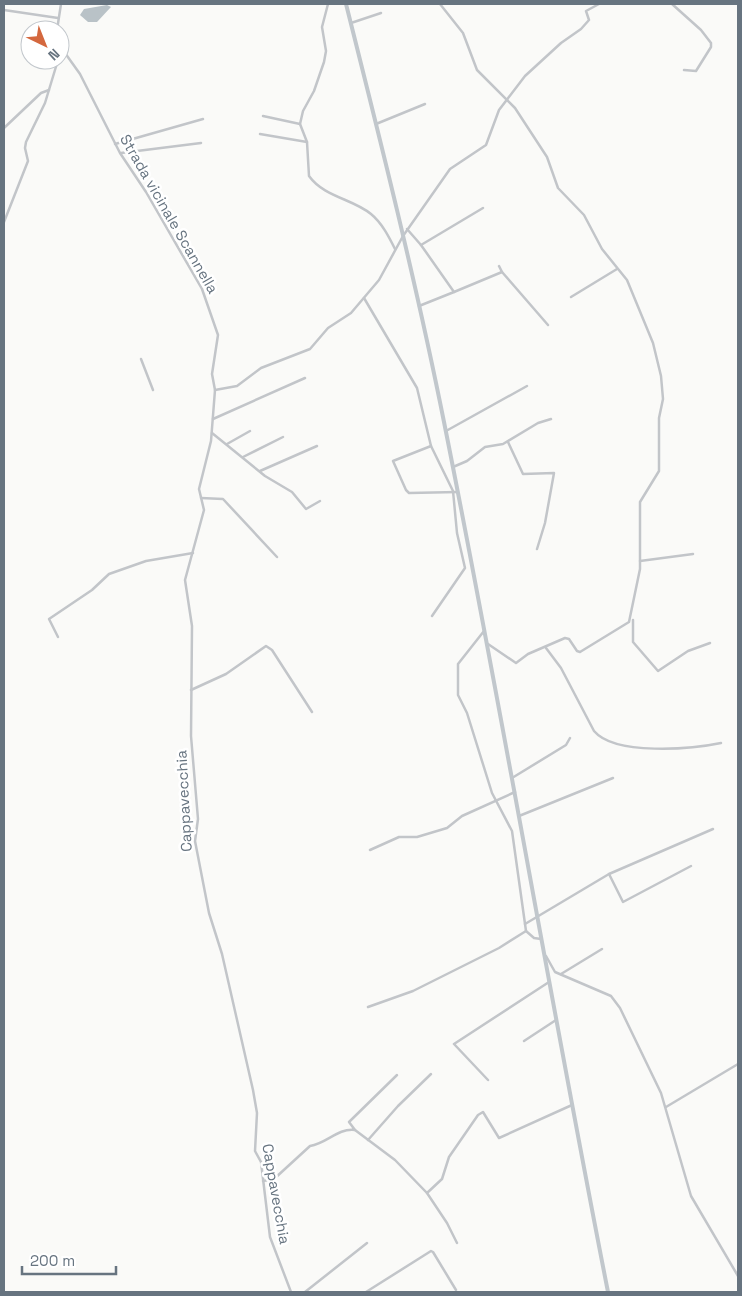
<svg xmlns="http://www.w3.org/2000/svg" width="742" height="1296" viewBox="0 0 742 1296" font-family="'Space Grotesk',sans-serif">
<rect width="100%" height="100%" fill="#fafaf8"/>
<path fill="#b9c2c7" d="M107,5l4,2 -14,15h-9l-8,-7 4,-6z"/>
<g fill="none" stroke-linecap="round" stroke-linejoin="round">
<g stroke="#c2c5c9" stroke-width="2.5">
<path d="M328,4l-6,23 4,24 -2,11 -10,29 -11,20 -3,13 7,18 2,34c15,21 44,23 62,38 11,9 18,23 24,35"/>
<path d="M440,4l23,29 14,37 38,38 32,49 11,31 26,27 18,34 25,31 26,63 8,33 2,23 -4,19v53l-19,31v67l-11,53 -49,30 -3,-1 -8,-12 -4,-1 -37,16 -12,9 -28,-19"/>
<path d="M672,4l29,26 10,13v4l-15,24 -12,-1"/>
<path d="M4,10l54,8"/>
<path d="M351,23l30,-10"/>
<path d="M57,30l4,-26"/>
<path d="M60,46l20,28 40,79 26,39 56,97 16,46 -6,39 3,16 22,-4 24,-18 49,-19 18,-21 23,-15 28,-33 24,-44 47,-67 36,-24 13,-35 26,-34 36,-33 20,-14 8,-9 -3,-9 13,-7"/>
<path d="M263,116l37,8"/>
<path d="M376,124l49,-20"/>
<path d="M4,128l37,-35 8,-3"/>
<path d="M260,134l47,8"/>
<path d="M115,144l88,-25"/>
<path d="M121,153l80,-10"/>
<path d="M4,222l24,-61 -3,-13 1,-6 19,-39 13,-43"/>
<path d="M407,229l14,16 62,-37"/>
<path d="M499,266l3,6"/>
<path d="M454,292l48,-20 46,53"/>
<path d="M571,297l46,-28"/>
<path d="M364,298l53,90 14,58 22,45 4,42 8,35 -33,48"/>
<path d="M419,306l35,-14 -33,-47"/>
<path d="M141,359l12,31"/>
<path d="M215,390l-4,51 -12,48 5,21 -19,70 7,46 -1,110 7,83 -3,22 14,72 13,41 31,136 4,23 -2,38 6,11 9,75 21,55"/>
<path d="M213,419l92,-41"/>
<path d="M446,431l81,-45"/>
<path d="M212,433l53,43 27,16 14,17 14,-8"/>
<path d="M508,442l15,32 31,-1 -9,50 -8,26"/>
<path d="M227,444l23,-13"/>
<path d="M431,446l-38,15 13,29 3,3 49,-1"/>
<path d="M243,457l40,-20"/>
<path d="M453,467l14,-6 18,-14 18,-3 35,-21 13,-4"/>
<path d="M260,471l57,-25"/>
<path d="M201,498l22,1 54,58"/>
<path d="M640,561l53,-7"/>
<path d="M633,620v22l25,29 30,-20 22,-8"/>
<path d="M484,631l-26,33v31l9,18 25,80 20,38 14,100 8,7 7,1"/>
<path d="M58,637l-9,-18 43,-29 17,-16 37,-13 47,-8"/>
<path d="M546,648l15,20 33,63c21,25 98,18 127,12"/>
<path d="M191,690l35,-16 40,-28 6,4 40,62"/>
<path d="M512,778l54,-33 4,-7"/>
<path d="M519,816l94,-38"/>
<path d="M370,850l29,-13h18l30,-9 15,-12 53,-24"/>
<path d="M609,874l14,28 68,-36"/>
<path d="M525,924l84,-50 104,-45"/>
<path d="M546,956l9,16 56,24 9,12 41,85 30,103 47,80"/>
<path d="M561,974l41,-25"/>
<path d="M368,1007l45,-16 86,-43 27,-17"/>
<path d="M524,1041l32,-21"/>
<path d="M488,1080l-34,-36 95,-62"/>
<path d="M666,1107l72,-43"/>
<path d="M355,1130l40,30 32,33"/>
<path d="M368,1140l30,-34 33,-32"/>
<path d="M263,1181l11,-2 36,-33c18,-3 27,-18 45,-16l-6,-8 48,-47"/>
<path d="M457,1243l-10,-20 -20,-30 15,-14 7,-22 29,-42 5,-3 16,26 73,-33"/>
<path d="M305,1292l62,-49"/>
<path d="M366,1292l65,-41 2,1 23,38"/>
</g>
<path stroke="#c1c7cc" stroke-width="4" d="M346,4c35,139 70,278 98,418 58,289 107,581 164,870"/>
</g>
<g text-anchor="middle" stroke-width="5" stroke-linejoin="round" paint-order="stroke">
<g font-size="15" fill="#677480" stroke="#fff">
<text transform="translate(169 214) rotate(60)" y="5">Strada vicinale Scannella</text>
<text transform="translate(184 801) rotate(-93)" y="5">Cappavecchia</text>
<text transform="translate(276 1194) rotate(80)" y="5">Cappavecchia</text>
</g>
</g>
<rect width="742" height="1296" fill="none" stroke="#677480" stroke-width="10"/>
<g transform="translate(45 45) rotate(137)"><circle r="24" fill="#ffffff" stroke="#c2c7cc"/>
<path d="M0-4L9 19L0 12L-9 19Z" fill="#d4683e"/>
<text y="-8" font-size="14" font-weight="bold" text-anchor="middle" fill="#677480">N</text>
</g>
<path d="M22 1266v8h94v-8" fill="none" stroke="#677480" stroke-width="2.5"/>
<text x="30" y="1266" font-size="15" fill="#677480" stroke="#ffffff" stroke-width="4" paint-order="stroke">200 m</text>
</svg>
